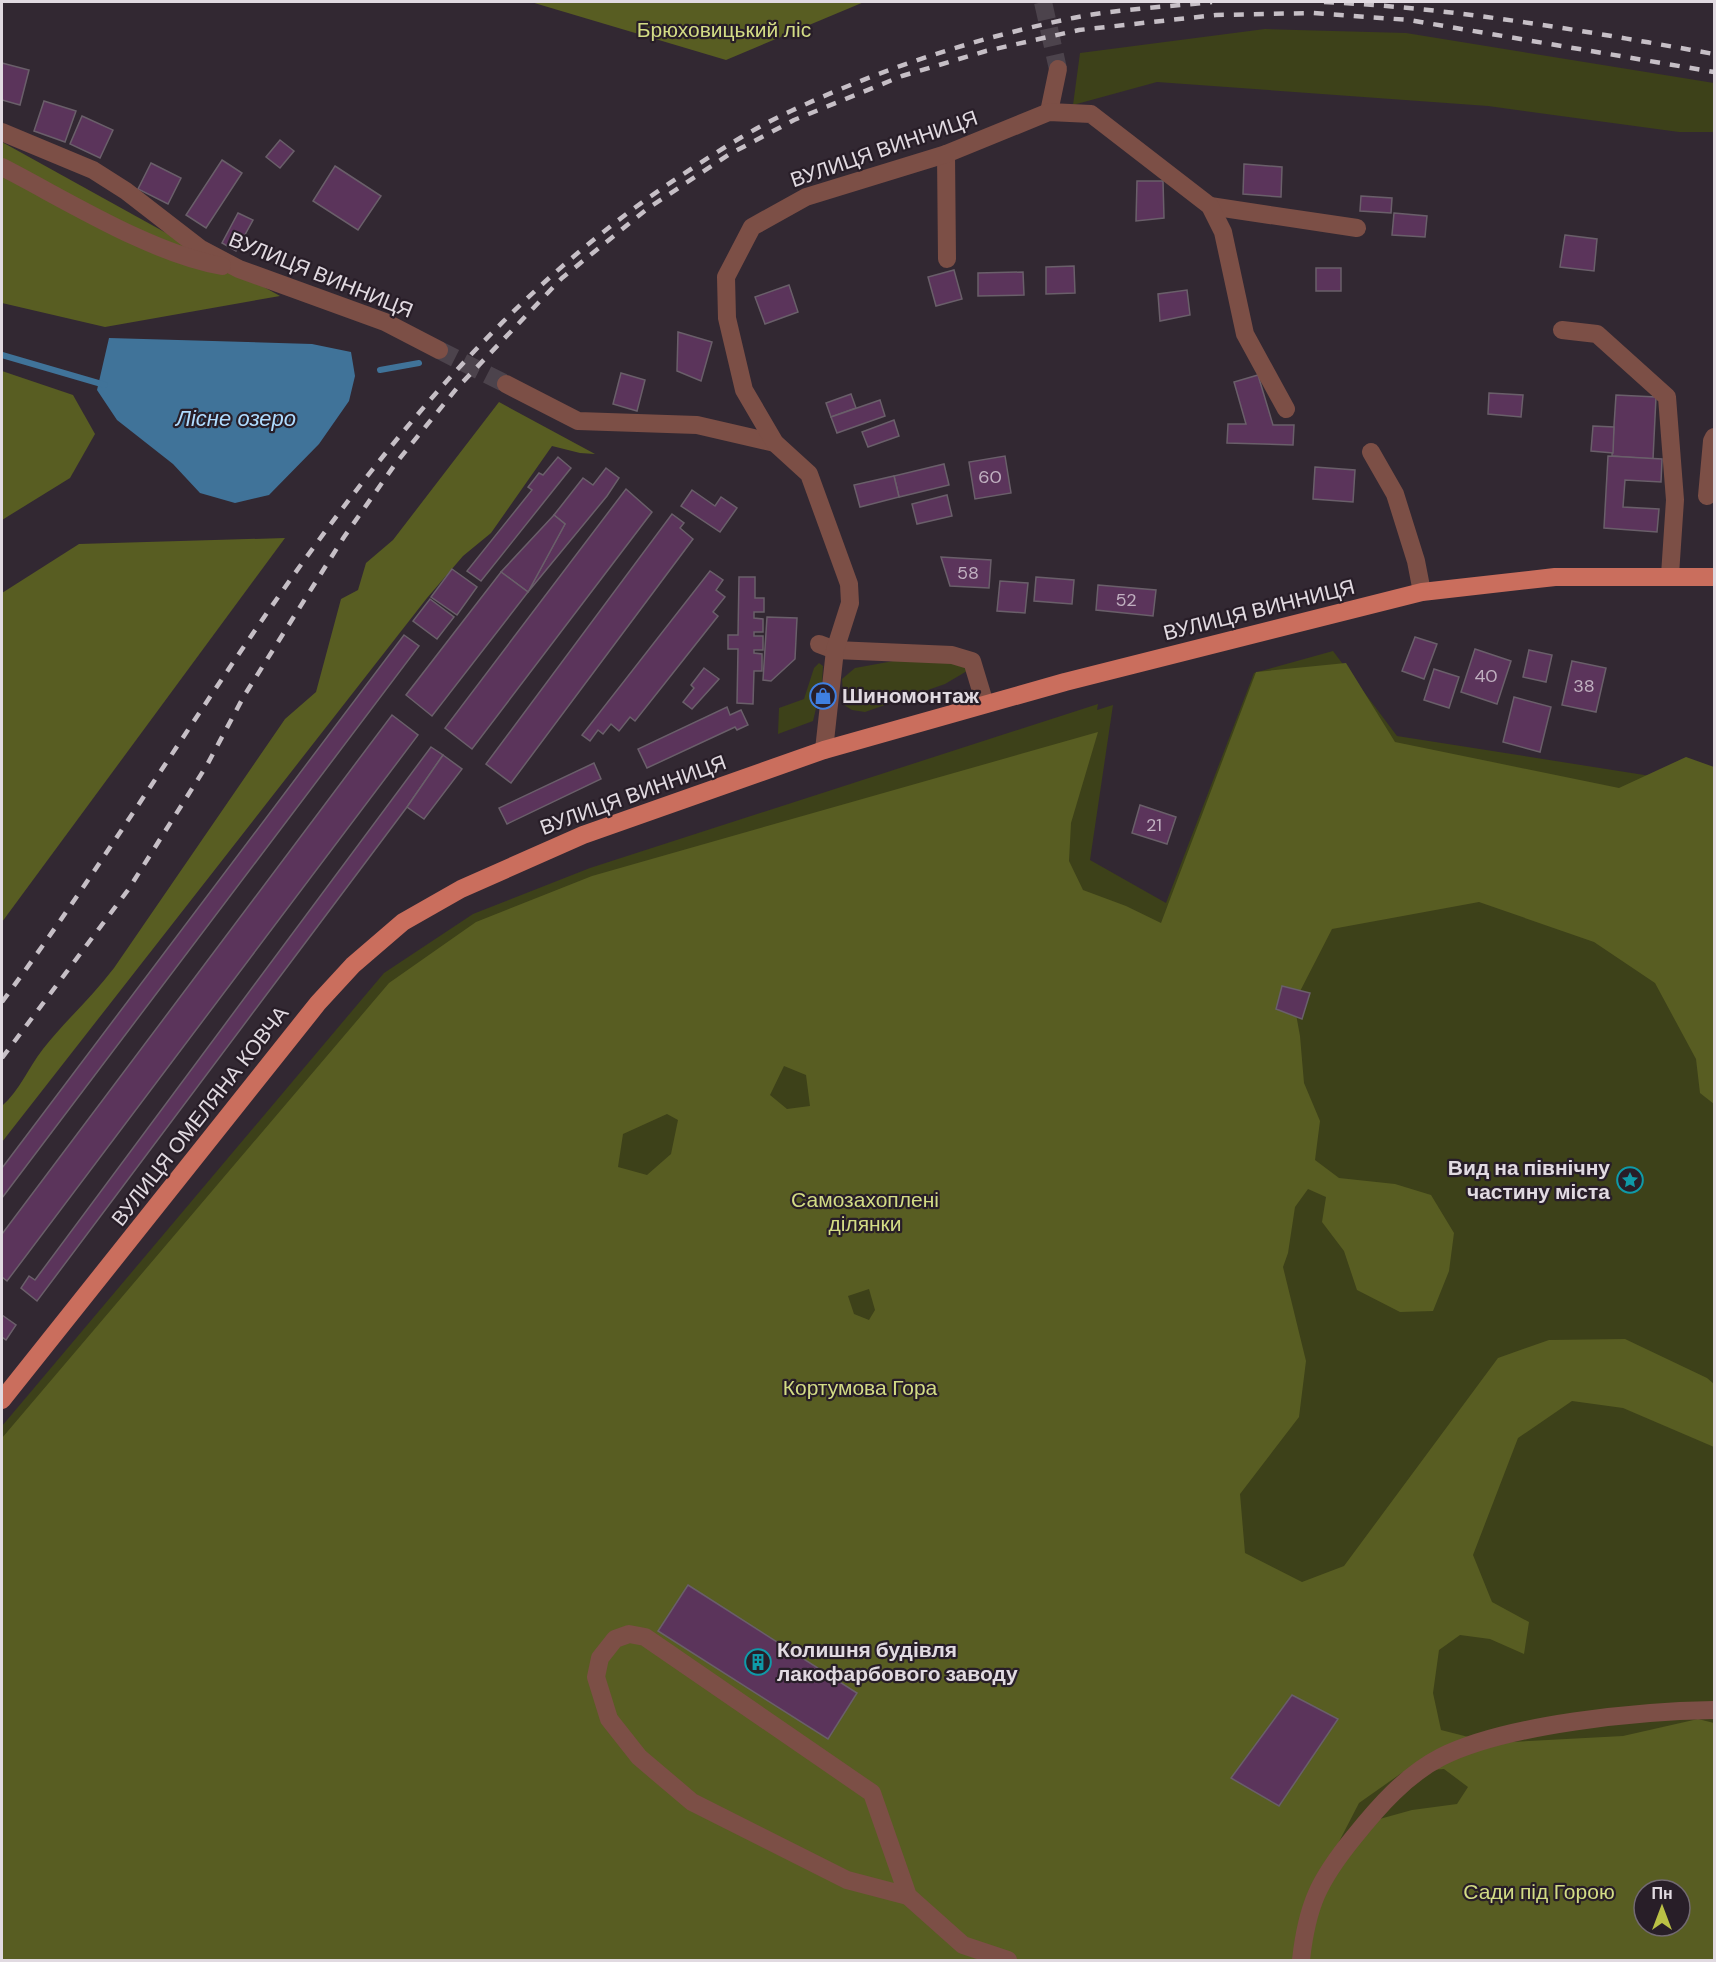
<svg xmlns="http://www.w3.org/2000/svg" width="1716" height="1962" viewBox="0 0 1716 1962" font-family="'DM Sans',sans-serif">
<rect width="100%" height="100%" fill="#322832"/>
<g fill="#3d4119" fill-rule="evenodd">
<path d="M1265,29l141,4 308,50v49h-35l-191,-26 -331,-24 -84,23 7,-52z"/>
<path d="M1333,651l64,85 317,50v1174h-1712v-534l382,-453 89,-59 117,-46 508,-164 -1,6 16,-5 -23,155 76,43 88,-230zM1644,1890h36v36h-36z"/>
<path d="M899,660l61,2 7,9 -22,13 -80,28 -13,-2 -8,-5 -2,-26 13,-11z"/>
<path d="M819,663l4,3 -1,17 -9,38 -35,13 1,-26 25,-9 10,-31z"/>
</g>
<g fill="#585d22" fill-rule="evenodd">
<path d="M531,2h333l-138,58z"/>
<path d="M2,142l278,154 -175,31 -103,-24z"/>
<path d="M2,371l71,24 22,39 -25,44 -68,42z"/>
<path d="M499,402l96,52 -15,-1 -28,-7 -61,87 -28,23 -36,42 -425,544v-36c18,-16 26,-38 41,-57 22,-28 49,-52 71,-81l171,-249 31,-27 25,-93 17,-9 8,-27 27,-23z"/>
<path d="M285,538l-283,384v-329l77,-49z"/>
<path d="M1346,663l49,79 224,46 67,-31 28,10v337l-14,-11 -4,-34 -41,-76 -61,-41 -115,-40 -147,27 -38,74 6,33 4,47 16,38 -5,39 24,18 56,6 36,11 23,38 -5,38 -16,40 -33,1 -43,-22 -13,-39 -22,-29 4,-25 -18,-8 -13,18 -7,46 -5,14 23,94 -7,56 -59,77 5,59 57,29 42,-16 154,-208 51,-18 76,-1 82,39 7,6v63l-91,-39 -51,-7 -54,37 -45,117 19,47 37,20 -5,32 -34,-15 -30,-4 -21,15 -6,43 8,37 51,13 131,-7 75,-17 16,4v237h-1712v-522l387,-455 87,-61 116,-46 506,-144 -27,91 -2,38 14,29 43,16 35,17 95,-251zM784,1066l22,9 4,31 -23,3 -17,-14zM667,1114l11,6 -7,34 -24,21 -29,-8 5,-33zM869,1289l6,21 -6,10 -15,-6 -6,-18zM1444,1769l24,18 -11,17 -45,6 -36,10 -48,43 31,-60 44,-31zM1644,1890h36v36h-36z"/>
</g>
<path fill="#407399" d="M109,338l203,6 39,8 4,24 -6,25 -30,43 -50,51 -34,8 -35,-10 -27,-29 -56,-44 -20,-30z"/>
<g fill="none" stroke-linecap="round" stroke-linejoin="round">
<g stroke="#407399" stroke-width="6">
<path d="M2,355l103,30"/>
<path d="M380,370l39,-7"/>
</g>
</g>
<g fill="#5b345b" stroke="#6a5f6a" stroke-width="1.5">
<path d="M2,63l27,7 -9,35 -18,-5z"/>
<path d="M44,101l32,10 -11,31 -31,-11z"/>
<path d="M82,116l31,14 -13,28 -30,-14z"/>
<path d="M280,140l14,11 -14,17 -14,-11z"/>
<path d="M222,160l20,13 -36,55 -20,-13z"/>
<path d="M151,163l30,15 -13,26 -30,-15z"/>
<path d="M1244,164l38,3 -1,30 -38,-3z"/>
<path d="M335,166l46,30 -23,34 -45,-29z"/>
<path d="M1137,181h26l1,37 -28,3z"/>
<path d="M1361,196l31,2 -1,15 -31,-2z"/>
<path d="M238,213l15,7 -17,31 -14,-8z"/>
<path d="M1394,213l33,3 -2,21 -33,-2z"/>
<path d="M1565,235l32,4 -3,32 -34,-4z"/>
<path d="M1074,266l1,27 -29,1v-27z"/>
<rect x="1316" y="268" width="25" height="23"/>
<path d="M954,270l8,29 -26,7 -8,-29z"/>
<path d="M1023,272l1,23 -46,1v-23z"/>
<path d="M789,285l9,27 -33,12 -10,-27z"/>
<path d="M1187,290l3,25 -30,6 -2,-27z"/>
<path d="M678,332l34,10 -11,39 -24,-10z"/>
<path d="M621,373l24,7 -8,31 -24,-7z"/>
<path d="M1258,375l15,50h21l-1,20 -66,-2 1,-19h18l-12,-42z"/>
<path d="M1489,393l34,2 -2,22 -33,-3z"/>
<path d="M851,394l5,14 -25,9 -5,-14z"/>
<path d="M1616,395l40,2 -3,62 -41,-3z"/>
<path d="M880,400l5,16 -48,17 -6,-16z"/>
<path d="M894,420l5,16 -31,11 -6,-15z"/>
<path d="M1593,426l21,1 -1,26 -22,-2z"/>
<path d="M1005,456l6,37 -36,6 -6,-37z"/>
<path d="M1608,456l54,3 -1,23 -36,-2 -2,27 36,2 -2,23 -53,-4z"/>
<path d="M558,457l13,11 -90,113 -14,-10 65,-81 -4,-3 11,-14 4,2z"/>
<path d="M944,464l5,21 -50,12 -5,-21z"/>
<path d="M1315,467l40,3 -2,32 -40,-3z"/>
<path d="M606,468l13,10 -12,18 -79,96 37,-68 -11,-9 29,-37 10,7z"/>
<path d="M894,476l5,21 -39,10 -6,-22z"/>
<path d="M626,489l26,23 -180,237 -27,-21z"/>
<path d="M692,490l23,16 6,-9 16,11 -17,24 -39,-26z"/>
<path d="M947,495l5,21 -35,8 -5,-20z"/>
<path d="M672,514l12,9 -4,5 13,11 -182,244 -25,-19z"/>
<path d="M554,515l11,9 -37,68 -27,-20z"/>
<path d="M941,557l50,3 -2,28 -39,-2z"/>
<path d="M452,569l25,18 -20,28 -26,-18z"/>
<path d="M710,571l13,9 -7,10 9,7 -12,15 5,4 -83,105 -5,-4 -11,14 -8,-7 -8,10 -5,-4 -8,11 -8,-6z"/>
<path d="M501,572l27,20 -96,124 -26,-21z"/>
<path d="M739,577h16v21h9v14h-10v6l9,1v13h-9v4h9v14h-9v3l8,1v17h-8l-1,33 -16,-1 1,-54h-10v-14h10z"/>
<path d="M1036,577l38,3 -2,24 -38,-3z"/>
<path d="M1000,581l28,2 -3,30 -28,-2z"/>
<path d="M1098,585l58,5 -3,26 -57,-6z"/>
<path d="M430,599l24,18 -17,22 -24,-18z"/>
<path d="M767,617l30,1 -2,41 -24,22 -8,-1z"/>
<path d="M404,635l15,11 -417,552v-30z"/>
<path d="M1415,637l22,7 -13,35 -22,-8z"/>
<path d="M1475,649l36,12 -14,43 -36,-12z"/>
<path d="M1529,650l23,5 -6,27 -23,-5z"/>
<path d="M1572,661l34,7 -10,44 -34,-7z"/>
<path d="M704,668l15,11 -27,30 -9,-7 11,-14 -3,-3z"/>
<path d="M1434,669l25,8 -10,31 -25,-8z"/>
<path d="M1514,697l37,10 -11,45 -37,-10z"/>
<path d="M727,707l3,8 11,-5 7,15 -11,5 -2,-3 -88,41 -9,-19z"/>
<path d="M392,715l26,20 -411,546 -5,-4v-43z"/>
<path d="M431,747l12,8 -36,52 -370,494 -16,-13 8,-12 6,4z"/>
<path d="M443,755l19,14 -38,50 -17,-12z"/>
<path d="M594,763l7,16 -94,45 -8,-16z"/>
<path d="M1140,805l36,12 -9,27 -35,-11z"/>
<path d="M1282,986l28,7 -8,26 -26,-10z"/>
<path d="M2,1315l14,10 -10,15 -4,-3z"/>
<path d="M688,1585l169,108 -29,46 -170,-108z"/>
<path d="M1292,1695l46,24 -59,87 -48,-28z"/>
</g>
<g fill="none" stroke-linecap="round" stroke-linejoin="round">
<g stroke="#4c434c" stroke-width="18" stroke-dasharray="18 9" stroke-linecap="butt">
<path d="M1043,2l15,67"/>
<path d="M439,350l67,34"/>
</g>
<g stroke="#7c4f46" stroke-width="18">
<path d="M1049,112l9,-43"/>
<path d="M2,132l91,38 33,21 75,58 38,20 146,53 54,28"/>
<path d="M946,154l1,105"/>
<path d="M2,167c66,34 148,86 220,99"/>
<path d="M1210,206l147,22"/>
<path d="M1562,330l35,4 70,63 8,103 -5,75"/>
<path d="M506,384l72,37 119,4 78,18"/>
<path d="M1371,452l24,42 21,67 6,31"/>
<path d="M1707,496l5,-55 2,-4"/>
<path d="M819,644l16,6 117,5 20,6 13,43"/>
<path d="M824,750l11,-100 15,-47 -1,-19 -40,-110 -34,-31 -31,-53 -17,-72 -1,-41 26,-50 54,-30 140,-43 103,-42 42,2 119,92 13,26 22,102 41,75"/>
<path d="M908,1896l-36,-103 -227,-156 -16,-3 -14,5 -15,19 -4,19 13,42 30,38 53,45 155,78 61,16 55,49 45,15"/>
<path d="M1301,1960c6,-55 18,-80 53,-123 24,-30 52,-62 87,-80 66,-33 199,-46 273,-47"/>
</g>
<path stroke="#ca6e5d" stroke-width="18" d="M2,1400l316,-397 35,-38 50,-43 58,-33 122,-54 241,-85 241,-68 357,-90 133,-15h159"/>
<g stroke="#c6bfc6" stroke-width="4.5" stroke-dasharray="10 10" stroke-linecap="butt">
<path d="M1324,2c132,6 261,29 390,52"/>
<path d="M2,1002c213,-288 379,-634 689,-833 32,-21 65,-42 100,-58 89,-42 185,-73 282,-93 45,-9 93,-11 139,-16"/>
<path d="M2,1058l126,-168 79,-125 37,-69 100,-159 52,-74 61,-75 105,-110 85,-69 81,-54 66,-35 108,-44 84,-25 93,-21 137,-15 97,-2 96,7 305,52"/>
</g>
</g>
<defs>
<g id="shop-ring" transform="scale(1.35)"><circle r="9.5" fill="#281e28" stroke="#3f7fe0" stroke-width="1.5"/><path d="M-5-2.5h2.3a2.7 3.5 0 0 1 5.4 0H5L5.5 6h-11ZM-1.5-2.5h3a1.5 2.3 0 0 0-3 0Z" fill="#3f7fe0"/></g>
<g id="sight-ring" transform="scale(1.35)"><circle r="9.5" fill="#281e28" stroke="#0f9aa8" stroke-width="1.5"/><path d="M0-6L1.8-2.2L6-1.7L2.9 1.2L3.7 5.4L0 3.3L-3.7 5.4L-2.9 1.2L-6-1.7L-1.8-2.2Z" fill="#0f9aa8"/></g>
<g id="building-ring" transform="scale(1.35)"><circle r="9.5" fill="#281e28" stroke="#0f9aa8" stroke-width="1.5"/><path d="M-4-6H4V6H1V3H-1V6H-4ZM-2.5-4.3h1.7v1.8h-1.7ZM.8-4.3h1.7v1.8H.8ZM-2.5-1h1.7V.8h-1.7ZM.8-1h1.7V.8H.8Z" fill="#0f9aa8"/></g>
</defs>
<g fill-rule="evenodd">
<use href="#shop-ring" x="823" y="696"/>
<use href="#sight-ring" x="1630" y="1180"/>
<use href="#building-ring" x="758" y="1662"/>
</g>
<g text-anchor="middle" stroke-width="4.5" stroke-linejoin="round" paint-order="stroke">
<g font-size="18" fill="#c0b0c0">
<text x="990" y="483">60</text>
<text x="968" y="579">58</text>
<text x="1126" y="606">52</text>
<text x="1486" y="682">40</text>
<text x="1584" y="692">38</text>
<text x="1154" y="831">21</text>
</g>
<g font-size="21" fill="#d3dc85" stroke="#281e28">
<text x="724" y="37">Брюховицький ліс</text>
<text x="865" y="1207">Самозахоплені<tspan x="865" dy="24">ділянки</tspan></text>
<text x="860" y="1395">Кортумова Гора</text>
<text x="1539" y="1899">Сади під Горою</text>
</g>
<g font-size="21" fill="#e1dae1" stroke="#281e28">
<text transform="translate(884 149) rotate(-19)" y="7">ВУЛИЦЯ ВИННИЦЯ</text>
<text transform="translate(321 275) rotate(22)" y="7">ВУЛИЦЯ ВИННИЦЯ</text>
<text transform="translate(1259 610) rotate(-14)" y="7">ВУЛИЦЯ ВИННИЦЯ</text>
<text transform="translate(633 795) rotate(-20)" y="7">ВУЛИЦЯ ВИННИЦЯ</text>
<text transform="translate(200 1116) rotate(-52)" y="7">ВУЛИЦЯ ОМЕЛЯНА КОВЧА</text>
</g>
<g font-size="21" font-weight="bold" fill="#e1dae1" stroke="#281e28" text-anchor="start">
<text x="842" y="703">Шиномонтаж</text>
<text x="1610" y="1175" text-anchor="end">Вид на північну<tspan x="1610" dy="24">частину міста</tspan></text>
<text x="777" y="1657">Колишня будівля<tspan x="777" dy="24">лакофарбового заводу</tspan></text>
</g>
<g font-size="22" font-style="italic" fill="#b0dcff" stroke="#281e28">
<text x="236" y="426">Лісне озеро</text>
</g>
</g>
<rect width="1716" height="1962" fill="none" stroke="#e1dae1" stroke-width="6"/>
<g transform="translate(1662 1908)"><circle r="28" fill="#281e28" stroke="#726972" stroke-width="1.5"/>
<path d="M0-4.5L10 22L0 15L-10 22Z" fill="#bac045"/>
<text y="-9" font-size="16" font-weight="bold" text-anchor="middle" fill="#e1dae1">Пн</text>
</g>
</svg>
